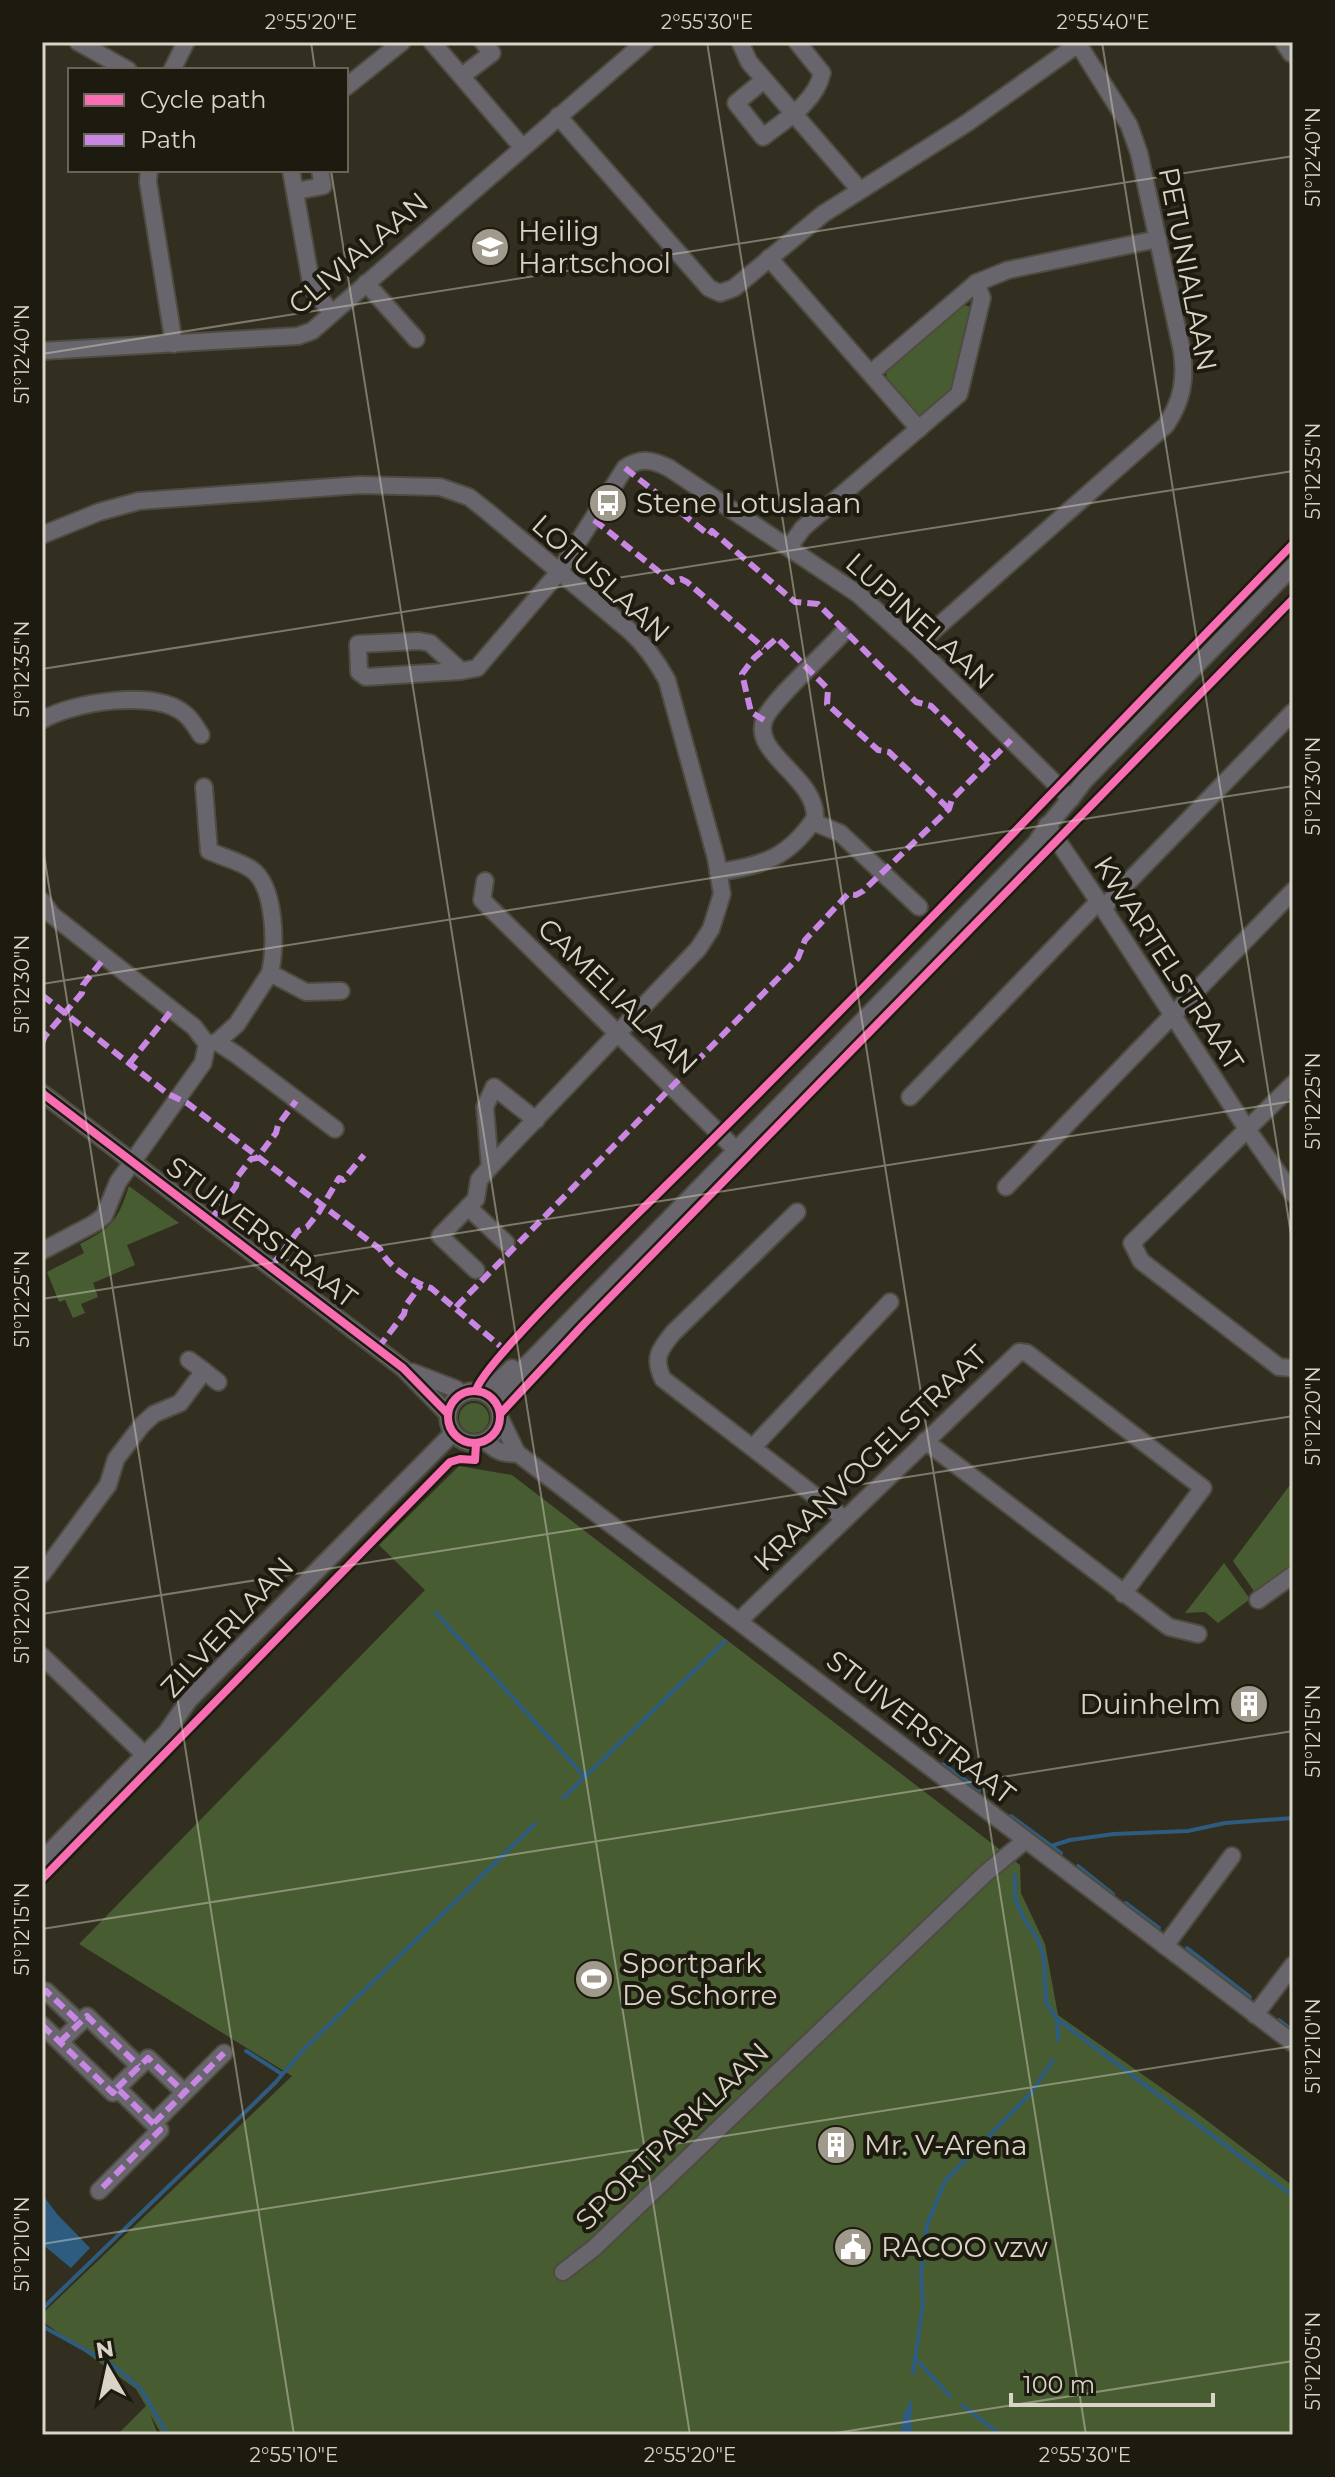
<svg xmlns="http://www.w3.org/2000/svg" width="1335" height="2477" viewBox="0 0 1335 2477" font-family="Montserrat,sans-serif">
<rect width="100%" height="100%" fill="#322e20"/>
<g fill="#485c32">
<path d="M960,305l9,1 2,4 -18,79 -32,28 -34,-36 -1,-10z"/>
<path d="M129,1186l50,37 -52,22 8,20 -42,18 5,14 -17,7 4,9 -12,5 -8,-18 -6,2 -12,-30 37,-19 -4,-9c32,-16 38,-24 49,-58z"/>
<circle cx="474" cy="1418" r="15"/>
<path d="M459,1466l53,9 508,390 1,28 24,51 13,71 135,95 100,76v249h-1131l-12,-21 8,21h-41l29,-29 -10,-17 -94,-68v-7l250,-238 -213,-132 346,-354 -46,-45z"/>
<path d="M1293,1481v88l-37,25 -23,-33z"/>
<path d="M1224,1563l26,36 -32,24 -13,-11 -20,1z"/>
</g>
<g fill="#2d5c80">
<path d="M42,2194l15,20 33,34 -19,20 -29,-24z"/>
<path d="M908,2408l3,2 1,25h-12l4,-24z"/>
</g>
<g fill="none" stroke-linecap="round" stroke-linejoin="round">
<g stroke="#2d5c80" stroke-width="4">
<path d="M436,1613l149,164"/>
<path d="M943,1764l36,26"/>
<path d="M563,1798l162,-157"/>
<path d="M1011,1816l50,37"/>
<path d="M1048,1847l22,-7 44,-6 74,-3 37,-8 68,-5"/>
<path d="M1078,1866l35,28"/>
<path d="M1015,1875v23l8,19 15,23 6,18 2,44 11,17 1,21"/>
<path d="M1126,1903l33,25"/>
<path d="M1187,1948l63,49"/>
<path d="M1057,2019l236,177"/>
<path d="M1279,2020l14,11"/>
<path d="M246,2051l36,23"/>
<path d="M42,2309l233,-226 29,-34 231,-225"/>
<path d="M42,2326l69,38 30,25 27,46"/>
<path d="M915,2358l35,38"/>
<path d="M913,2373l10,-70 -2,-29 6,-49 18,-44 86,-88 22,-33"/>
<path d="M962,2405l39,30"/>
<path d="M910,2413v-10"/>
</g>
<g stroke="#4e4b40" stroke-width="20">
<g id="street">
<path d="M78,42l50,28"/>
<path d="M432,42l90,105"/>
<path d="M740,42l9,20 110,127"/>
<path d="M172,70l14,-28"/>
<path d="M462,76l30,-23 -9,-11"/>
<path d="M764,80l-28,23 27,34c22,-17 53,-35 59,-64l-25,-31"/>
<path d="M346,87l56,-45"/>
<path d="M558,116l151,172 11,5 14,-5 89,-74 144,-91 111,-79"/>
<path d="M149,170l-1,12 26,162"/>
<path d="M291,170l21,118 19,24"/>
<path d="M296,191l27,-5 -3,-16"/>
<path d="M769,258l150,171"/>
<path d="M366,283l50,56"/>
<path d="M42,351l256,-15 14,-5 333,-289"/>
<path d="M871,373l105,-90"/>
<path d="M42,535l57,-23 40,-11 221,-16 80,2 29,10 19,15 142,119c16,15 26,29 37,49l49,178 6,36 -11,35 -13,20 -208,218 -11,13 -3,19 -36,37 36,34"/>
<path d="M789,547l14,-19 156,-134 23,-96 -6,-15 32,-13 150,-31"/>
<path d="M916,646l250,-221c16,-24 20,-45 16,-74l-43,-198 -10,-28 -52,-83"/>
<path d="M461,671l-31,-28 -11,-2 -61,3 1,28 7,5 95,-6 16,-3 82,-96 66,-104c16,-11 28,-8 44,0l189,126 58,52 155,153"/>
<path d="M42,720c31,-18 115,-32 144,-5 6,5 11,14 15,20"/>
<path d="M204,787l5,64c13,6 30,10 42,18 25,17 25,77 19,104l36,19 35,-1"/>
<path d="M813,822l27,11 79,74"/>
<path d="M1047,825l56,83 144,221 46,65"/>
<path d="M718,872c45,-6 71,-15 97,-54 2,-41 -66,-65 -50,-100 9,-19 59,-64 76,-83"/>
<path d="M485,881l-3,19 248,244"/>
<path d="M42,901l10,14 142,112 13,17 -4,19 -85,119 -14,34 -9,7 -53,28"/>
<path d="M1103,908l190,-196"/>
<path d="M217,1042l20,-18 33,-51"/>
<path d="M207,1044l10,-2 20,13 98,74"/>
<path d="M1293,1084l-161,159 9,18 138,106 14,1"/>
<path d="M42,1093l361,275 45,46"/>
<path d="M910,1097l188,-195"/>
<path d="M490,1167l-5,-60 9,-20 42,33"/>
<path d="M1006,1187l287,-296"/>
<path d="M468,1207l38,36"/>
<path d="M797,1212l-124,121c-14,17 -20,25 -10,46l182,140"/>
<path d="M204,1371l14,11"/>
<path d="M412,1372l44,17 5,5"/>
<circle cx="474" cy="1417" r="26"/>
<path d="M485,1393l27,-25"/>
<path d="M497,1404l11,-20 528,-541c14,-23 33,-40 48,-62l209,-215"/>
<path d="M501,1420l16,33 776,590"/>
<path d="M486,1441c9,10 18,14 31,12"/>
<path d="M925,1441l244,186 29,7"/>
<path d="M754,1446l136,-144"/>
<path d="M42,1574l66,-89 8,-26 26,-34 12,-11 26,-11 24,-32 -15,-11"/>
<path d="M1258,1600l35,-25"/>
<path d="M740,1620l279,-268 8,1 176,135 -80,106"/>
<path d="M42,1656l103,99"/>
<path d="M42,1860l124,-127 23,-33 264,-267"/>
<path d="M1165,1946l67,-90"/>
<path d="M42,1995l4,-4 34,32"/>
<path d="M1255,2015l38,-50"/>
<path d="M42,2025l71,68 4,-5 43,42 -61,61"/>
<path d="M60,2042l27,-26 52,50"/>
<path d="M117,2088l31,-30 36,34"/>
<path d="M154,2123l70,-70"/>
<path d="M563,2272l31,-24 392,-375 40,-33"/>
</g>
</g>
<g stroke="#4e4b40" stroke-width="26">
<path id="secondary" d="M1287,42l6,9"/>
</g>
<use href="#street" stroke="#68666c" stroke-width="16"/>
<use href="#secondary" stroke="#69686c" stroke-width="22"/>
<g stroke="#c787e3" stroke-width="6" stroke-dasharray="12 6" stroke-linecap="butt">
<path d="M625,468l84,67 3,-4 83,71 23,2 98,98 15,4 58,56"/>
<path d="M594,520l78,62 9,-3 6,3 77,66"/>
<path d="M764,720l-13,-8 -9,-38 12,-16 23,-20 51,51 -1,15 51,46 11,2 60,57"/>
<path d="M42,995l126,99 19,9 193,146c7,17 34,34 51,39l74,62"/>
<path d="M42,1043l3,-7 37,-43 1,-8 22,-28"/>
<path d="M129,1064l43,-54"/>
<path d="M210,1221l26,-35 2,-10 13,-17 6,-1 19,-25 2,-8 18,-24"/>
<path d="M271,1267l27,-36 9,-4 12,-15 20,-34 4,2 21,-25"/>
<path d="M456,1307l342,-349 7,-18 43,-46 8,1 7,-4 86,-82 3,-10 59,-59"/>
<path d="M378,1348l26,-34 2,-9 15,-20"/>
<path d="M42,1995l4,-4 34,32"/>
<path d="M42,2025l71,68 4,-5 43,42 -61,61"/>
<path d="M60,2042l27,-26 52,50"/>
<path d="M117,2088l31,-30 36,34"/>
<path d="M154,2123l70,-70"/>
</g>
<g stroke="#1d1a0f" stroke-width="13">
<g id="cycleway">
<path d="M42,1093l361,275 45,46"/>
<circle cx="474" cy="1417" r="26"/>
<path d="M476,1391c3,-22 125,-141 149,-165 227,-222 446,-454 668,-682"/>
<path d="M501,1413l82,-88 710,-726"/>
<path d="M42,1879l408,-417 10,-3 15,1 1,-16"/>
</g>
</g>
<use href="#cycleway" stroke="#f96db3" stroke-width="8"/>
</g>
<path fill="none" stroke="#d9d4c6" stroke-width="2" stroke-opacity="0.45" d="M311,42l4,28M707,42l379,2393M1102,42l191,1205M331,170l359,2265M42,354l1251,-198M42,669l1251,-198M42,842l252,1593M42,984l1251,-198M42,1299l1251,-198M42,1614l1251,-198M42,1929l1251,-198M42,2244l1251,-198M823,2435l470,-74"/>
<defs>
<g id="school-disc" transform="scale(2)"><circle r="9.5" fill="#9f9a8c" stroke="#1d1a0f"/><path d="M0-5L7-2L0 1L-7-2ZM-4 1L0 2.5L4 1V4Q0 6-4 4Z" fill="#fff"/></g>
<g id="bus-disc" transform="scale(2)"><circle r="9.5" fill="#9f9a8c" stroke="#1d1a0f"/><path d="M-5-6H5V4H4V6H2V4H-2V6H-4V4H-5ZM-3.5-4V0h7V-4ZM-3.5 1.2v1.5H-2V1.2ZM2 1.2v1.5H3.5V1.2Z" fill="#fff"/></g>
<g id="building-disc" transform="scale(2)"><circle r="9.5" fill="#9f9a8c" stroke="#1d1a0f"/><path d="M-4-6H4V6H1V3H-1V6H-4ZM-2.5-4.3h1.7v1.8h-1.7ZM.8-4.3h1.7v1.8H.8ZM-2.5-1h1.7V.8h-1.7ZM.8-1h1.7V.8H.8Z" fill="#fff"/></g>
<g id="stadium-disc" transform="scale(2)"><circle r="9.5" fill="#9f9a8c" stroke="#1d1a0f"/><path d="M0-5a6.5 5 0 1 0 0 10a6.5 5 0 1 0 0-10ZM-3.5-1.8h7v3.6h-7Z" fill="#fff"/></g>
<g id="civic-disc" transform="scale(2)"><circle r="9.5" fill="#9f9a8c" stroke="#1d1a0f"/><path d="M-.6-6.5H3V-4.5H.6V-3L4-1V1h2V6H-6V1h2V-1L-.6-3ZM-1.2 2.5V6h2.4V2.5Z" fill="#fff"/></g>
</defs>
<g fill-rule="evenodd">
<use href="#school-disc" x="490" y="247"/>
<use href="#bus-disc" x="608" y="503"/>
<use href="#building-disc" x="1249" y="1704"/>
<use href="#stadium-disc" x="594" y="1979"/>
<use href="#building-disc" x="836" y="2145"/>
<use href="#civic-disc" x="853" y="2247"/>
</g>
<g text-anchor="middle" stroke-width="8" stroke-linejoin="round" paint-order="stroke">
<g font-size="28" fill="#d9d4c6" stroke="#1d1a0f" text-anchor="start">
<text x="518" y="241">Heilig<tspan x="518" dy="32">Hartschool</tspan></text>
<text x="636" y="513">Stene Lotuslaan</text>
<text x="1221" y="1714" text-anchor="end">Duinhelm</text>
<text x="622" y="1973">Sportpark<tspan x="622" dy="32">De Schorre</tspan></text>
<text x="864" y="2155">Mr. V-Arena</text>
<text x="881" y="2257">RACOO vzw</text>
</g>
<g font-size="28" fill="#d9d4c6" stroke="#1d1a0f">
<text transform="translate(358 253) rotate(-40)" y="10">CLIVIALAAN</text>
<text transform="translate(1188 269) rotate(79)" y="10">PETUNIALAAN</text>
<text transform="translate(601 578) rotate(42)" y="10">LOTUSLAAN</text>
<text transform="translate(920 621) rotate(42)" y="10">LUPINELAAN</text>
<text transform="translate(1169 963) rotate(57)" y="10">KWARTELSTRAAT</text>
<text transform="translate(618 996) rotate(44)" y="10">CAMELIALAAN</text>
<text transform="translate(262 1232) rotate(37)" y="10">STUIVERSTRAAT</text>
<text transform="translate(870 1458) rotate(-44)" y="10">KRAANVOGELSTRAAT</text>
<text transform="translate(227 1627) rotate(-47)" y="10">ZILVERLAAN</text>
<text transform="translate(921 1727) rotate(38)" y="10">STUIVERSTRAAT</text>
<text transform="translate(672 2136) rotate(-44)" y="10">SPORTPARKLAAN</text>
</g>
</g>
<rect width="1335" height="2477" fill="none" stroke="#1d1a0f" stroke-width="88"/>
<rect x="68" y="68" width="280" height="104" fill="#1d1a0f" stroke="#686458" stroke-width="2"/>
<rect x="84" y="94" width="40" height="12" fill="#f96db3" stroke="#686458" stroke-width="2"/>
<text x="140" y="108" font-size="24" fill="#d9d4c6">Cycle path</text>
<rect x="84" y="134" width="40" height="12" fill="#c787e3" stroke="#686458" stroke-width="2"/>
<text x="140" y="148" font-size="24" fill="#d9d4c6">Path</text>
<g transform="translate(108 2369) rotate(351)" stroke="#1d1a0f" stroke-width="6" paint-order="stroke">
<path d="M0-6L14 30L0 20L-14 30Z" fill="#d9d4c6"/>
<text y="-12" font-size="22" font-weight="bold" text-anchor="middle" fill="#d9d4c6">N</text>
</g>
<path d="M1011 2393v12h202v-12" fill="none" stroke="#d9d4c6" stroke-width="4"/>
<text x="1023" y="2393" font-size="24" fill="#d9d4c6" stroke="#1d1a0f" stroke-width="6" paint-order="stroke">100 m</text>
<rect x="44" y="44" width="1247" height="2389" fill="none" stroke="#d9d4c6" stroke-width="3"/>
<g font-size="20" text-anchor="middle" fill="#d9d4c6">
<text x="311" y="29">2°55'20"E</text>
<text x="707" y="29">2°55'30"E</text>
<text x="1103" y="29">2°55'40"E</text>
<text transform="translate(1313 157) rotate(-90)" y="7">51°12'40"N</text>
<text transform="translate(22 354) rotate(-90)" y="7">51°12'40"N</text>
<text transform="translate(1313 471) rotate(-90)" y="7">51°12'35"N</text>
<text transform="translate(22 669) rotate(-90)" y="7">51°12'35"N</text>
<text transform="translate(1313 786) rotate(-90)" y="7">51°12'30"N</text>
<text transform="translate(22 984) rotate(-90)" y="7">51°12'30"N</text>
<text transform="translate(1313 1101) rotate(-90)" y="7">51°12'25"N</text>
<text transform="translate(22 1299) rotate(-90)" y="7">51°12'25"N</text>
<text transform="translate(1313 1416) rotate(-90)" y="7">51°12'20"N</text>
<text transform="translate(22 1614) rotate(-90)" y="7">51°12'20"N</text>
<text transform="translate(1313 1731) rotate(-90)" y="7">51°12'15"N</text>
<text transform="translate(22 1929) rotate(-90)" y="7">51°12'15"N</text>
<text transform="translate(1313 2046) rotate(-90)" y="7">51°12'10"N</text>
<text transform="translate(22 2244) rotate(-90)" y="7">51°12'10"N</text>
<text transform="translate(1313 2361) rotate(-90)" y="7">51°12'05"N</text>
<text x="294" y="2462">2°55'10"E</text>
<text x="690" y="2462">2°55'20"E</text>
<text x="1085" y="2462">2°55'30"E</text>
</g>
</svg>
